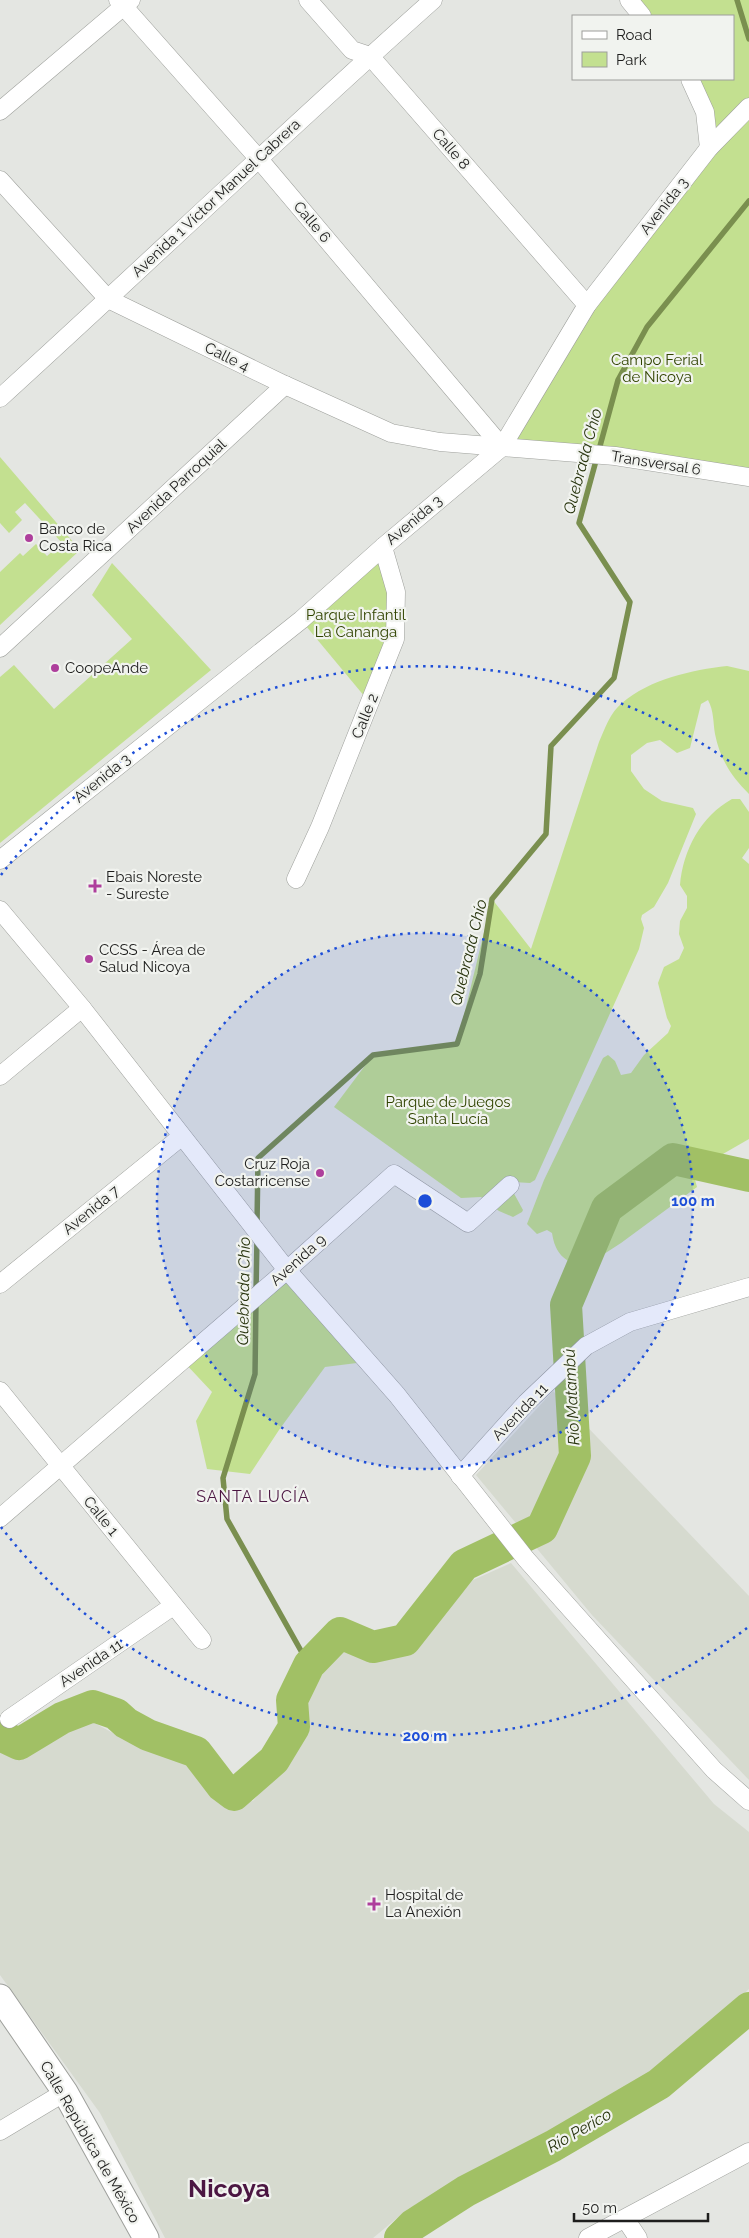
<svg xmlns="http://www.w3.org/2000/svg" width="749" height="2238" viewBox="0 0 749 2238" font-family="Raleway,sans-serif">
<rect width="100%" height="100%" fill="#e4e6e2"/>
<g fill="#d6dacf">
<path d="M553,1391l196,205v184l-157,-165 -116,-140z"/>
<path d="M511,1563l203,241 35,28v157l-45,42 -58,44 -115,66 -123,68 -35,29h-208l-65,-125 -100,-138v-224l6,3 28,-4 55,-30 35,19 65,26 39,40 25,-4 36,-42 17,-33 -3,-26 38,-50 28,8 46,-10 58,-68z"/>
</g>
<g fill="#c3e090">
<path d="M629,0h120v478l-247,-31 85,-142 122,-157 -19,-69h43v-63h-91z"/>
<path d="M0,457l80,93 -80,75v-53l20,-19 3,3 13,-12 11,12 15,-13 -37,-40 -10,9 7,8 -13,13 -9,-10z"/>
<path d="M383,547l12,92 -25,64 -69,-83z"/>
<path d="M112,563l99,107 -211,173v-166l14,-12 40,44 78,-70 -40,-44z"/>
<path d="M727,666l22,5v123c-18,-18 -29,-35 -34,-60 -2,-12 -1,-23 -7,-34l-7,4 -11,44 -13,5 -17,-13 -13,3 -16,12v16l13,18 18,12 31,7 3,6 -28,69 -14,24 -12,8 -1,4 3,9 -5,21 -104,231 -5,3 -17,-1 -2,6 12,22 -1,2 -9,5 -14,-6 -18,-14 -20,1 -127,-91 39,-52 84,-11 35,-145 39,50 68,-207c6,-14 11,-29 23,-39 28,-24 70,-33 105,-37z"/>
<path d="M732,799h8l9,13v36l-7,10 7,6v275l-40,23 -15,14 3,11 -76,56 -37,24c-20,-5 -29,-14 -32,-34l-5,-3 -10,4 -10,-10 17,-44 59,-122 5,-3 7,6 6,14 10,-2 13,-18 24,-22 3,-7 -4,-8 -9,-35 6,-16 15,-8 5,-11 -5,-14 1,-13 7,-13v-12l-7,-11c3,-35 21,-69 52,-86z"/>
<path d="M282,1276l75,87 -32,4 -46,63 -29,44 -43,-5 -11,-48 16,-29 -29,-31z"/>
</g>
<g fill="none" stroke-linecap="round" stroke-linejoin="round">
<g stroke="#7a8f4f" stroke-width="5.5">
<path d="M737,0l12,39"/>
<path d="M257,1224l1,-66 115,-103 84,-11 23,-70 12,-75 54,-65 5,-88 63,-68 16,-76 -51,-79 39,-143 29,-53 102,-126"/>
<path d="M256,1292l1,-54"/>
<path d="M256,1301l-1,73 -32,104 4,41 82,146"/>
</g>
<g stroke="#a1c065" stroke-width="32">
<path d="M0,1735l19,9 43,-26 31,-12 23,8 10,9 22,12 48,17 26,34 12,9 40,-35 20,-33 -2,-27 17,-35 31,-32 33,14 32,-7 59,-75 78,-37 33,-72 -9,-151 41,-97 66,-49 76,17"/>
<path d="M400,2238l13,-13 53,-34 87,-45 106,-62 90,-76"/>
</g>
<g stroke="#9ea09c" stroke-width="19">
<g id="street">
<path d="M118,0l140,158 244,289"/>
<path d="M308,0l44,50 18,6 217,249"/>
<path d="M629,0l13,16"/>
<path d="M690,79l15,33 4,36"/>
<path d="M0,111l131,-111"/>
<path d="M0,180l108,119 177,86 106,48 49,9 175,14 134,21"/>
<path d="M0,398c145,-132 287,-268 433,-398"/>
<path d="M0,648l285,-263"/>
<path d="M0,860l301,-240 82,-73 119,-100 85,-142 122,-157 40,-41"/>
<path d="M296,879l24,-52 75,-188 1,-47 -13,-45"/>
<path d="M0,910l82,98 205,262 110,125 129,164 188,211 35,31"/>
<path d="M0,1076l82,-68"/>
<path d="M0,1284l181,-147"/>
<path d="M0,1391l202,249"/>
<path d="M460,1476l66,-73 60,-57 44,-24 119,-35"/>
<path d="M0,1518l287,-248 107,-96 74,49 42,-38"/>
<path d="M9,1719l164,-113"/>
<path d="M0,2131l65,-39"/>
<path d="M626,2220l12,18"/>
<path d="M588,2238l161,-86"/>
</g>
</g>
<g stroke="#9ea09c" stroke-width="27">
<path id="secondary" d="M0,1997l65,95 81,146"/>
</g>
<use href="#street" stroke="#fff" stroke-width="18"/>
<use href="#secondary" stroke="#fff" stroke-width="25"/>
</g>
<circle cx="425" cy="1201" r="268" fill="#1d4ed8" fill-opacity=".12"/>
<g fill="none" stroke="#1d4ed8" stroke-width="2.5" stroke-dasharray="2.5 5">
<circle cx="425" cy="1201" r="268"/>
<path d="M747 1628A535 535 0 0 1 1 1527M1 875A535 535 0 0 1 747 774"/>
</g>
<g fill="#ae3f9c" stroke="#f1f3ef" stroke-width="2">
<circle cx="29" cy="538" r="5"/>
<circle cx="55" cy="668" r="5"/>
<path d="M92.5 878.5h5v5h5v5h-5v5h-5v-5h-5v-5h5z"/>
<circle cx="89" cy="959" r="5"/>
<circle cx="320" cy="1173" r="5"/>
<path d="M371.5 1896.5h5v5h5v5h-5v5h-5v-5h-5v-5h5z"/>
</g>
<g text-anchor="middle" stroke-width="4.5" stroke-linejoin="round" paint-order="stroke">
<g font-size="15" fill="#1e1e1d" stroke="#f1f3ef">
<text transform="translate(451 149) rotate(49)" y="5">Calle 8</text>
<text transform="translate(216 198) rotate(-43)" y="5">Avenida 1 Víctor Manuel Cabrera</text>
<text transform="translate(664 206) rotate(-52)" y="5">Avenida 3</text>
<text transform="translate(312 222) rotate(50)" y="5">Calle 6</text>
<text transform="translate(227 357) rotate(26)" y="5">Calle 4</text>
<text transform="translate(656 463) rotate(9)" y="5">Transversal 6</text>
<text transform="translate(176 486) rotate(-43)" y="5">Avenida Parroquial</text>
<text transform="translate(414 520) rotate(-40)" y="5">Avenida 3</text>
<text transform="translate(365 716) rotate(-68)" y="5">Calle 2</text>
<text transform="translate(102 778) rotate(-39)" y="5">Avenida 3</text>
<text transform="translate(91 1210) rotate(-39)" y="5">Avenida 7</text>
<text transform="translate(298 1260) rotate(-42)" y="5">Avenida 9</text>
<text transform="translate(520 1412) rotate(-46)" y="5">Avenida 11</text>
<text transform="translate(101 1516) rotate(51)" y="5">Calle 1</text>
<text transform="translate(91 1663) rotate(-34)" y="5">Avenida 11</text>
<text transform="translate(90 2142) rotate(60)" y="5">Calle República de México</text>
</g>
<g font-size="15" fill="#314400" stroke="#f1f3ef">
<text x="657" y="365">Campo Ferial<tspan x="657" dy="17">de Nicoya</tspan></text>
<text x="356" y="620">Parque Infantil<tspan x="356" dy="17">La Cananga</tspan></text>
<text x="448" y="1107">Parque de Juegos<tspan x="448" dy="17">Santa Lucía</tspan></text>
</g>
<g font-size="15" fill="#1e1e1d" stroke="#f1f3ef" text-anchor="start">
<text x="39" y="534">Banco de<tspan x="39" dy="17">Costa Rica</tspan></text>
<text x="65" y="673">CoopeAnde</text>
<text x="106" y="882">Ebais Noreste<tspan x="106" dy="17">- Sureste</tspan></text>
<text x="99" y="955">CCSS - Área de<tspan x="99" dy="17">Salud Nicoya</tspan></text>
<text x="310" y="1169" text-anchor="end">Cruz Roja<tspan x="310" dy="17">Costarricense</tspan></text>
<text x="385" y="1900">Hospital de<tspan x="385" dy="17">La Anexión</tspan></text>
</g>
<g font-size="16" font-style="italic" fill="#28340e" stroke="#f1f3ef">
<text transform="translate(582 461) rotate(-75)" y="6">Quebrada Chío</text>
<text transform="translate(468 952) rotate(-76)" y="6">Quebrada Chío</text>
<text transform="translate(243 1291) rotate(-89)" y="6">Quebrada Chío</text>
<text transform="translate(571 1397) rotate(-93)" y="6">Río Matambú</text>
<text transform="translate(579 2130) rotate(-30)" y="6">Río Perico</text>
</g>
<g font-size="16" letter-spacing="1" fill="#4b1642" stroke="#f1f3ef">
<text x="253" y="1502">SANTA LUCÍA</text>
</g>
<g font-size="25" font-weight="bold" fill="#4b1642" stroke="#f1f3ef">
<text x="229" y="2197">Nicoya</text>
</g>
</g>
<circle cx="425" cy="1201" r="8" fill="#1d4ed8" stroke="#f1f3ef" stroke-width="2.5"/>
<g font-size="15" text-anchor="middle" font-weight="bold" fill="#1d4ed8" stroke="#f1f3ef" stroke-width="4.5" stroke-linejoin="round" paint-order="stroke">
<text x="693" y="1206">100 m</text>
<text x="425" y="1741">200 m</text>
</g>
<rect x="572" y="15" width="162" height="65" fill="#f1f3ef" stroke="#9d9e9b"/>
<rect x="582" y="31" width="25" height="8" fill="#ffffff" stroke="#9d9e9b"/>
<text x="616" y="40" font-size="15" fill="#1e1e1d">Road</text>
<rect x="582" y="52" width="25" height="15" fill="#c3e090" stroke="#9d9e9b"/>
<text x="616" y="65" font-size="15" fill="#1e1e1d">Park</text>
<path d="M574 2213v8h134v-8" fill="none" stroke="#1e1e1d" stroke-width="2.5"/>
<text x="582" y="2213" font-size="15" fill="#1e1e1d" stroke="#f1f3ef" stroke-width="4" paint-order="stroke">50 m</text>
</svg>
